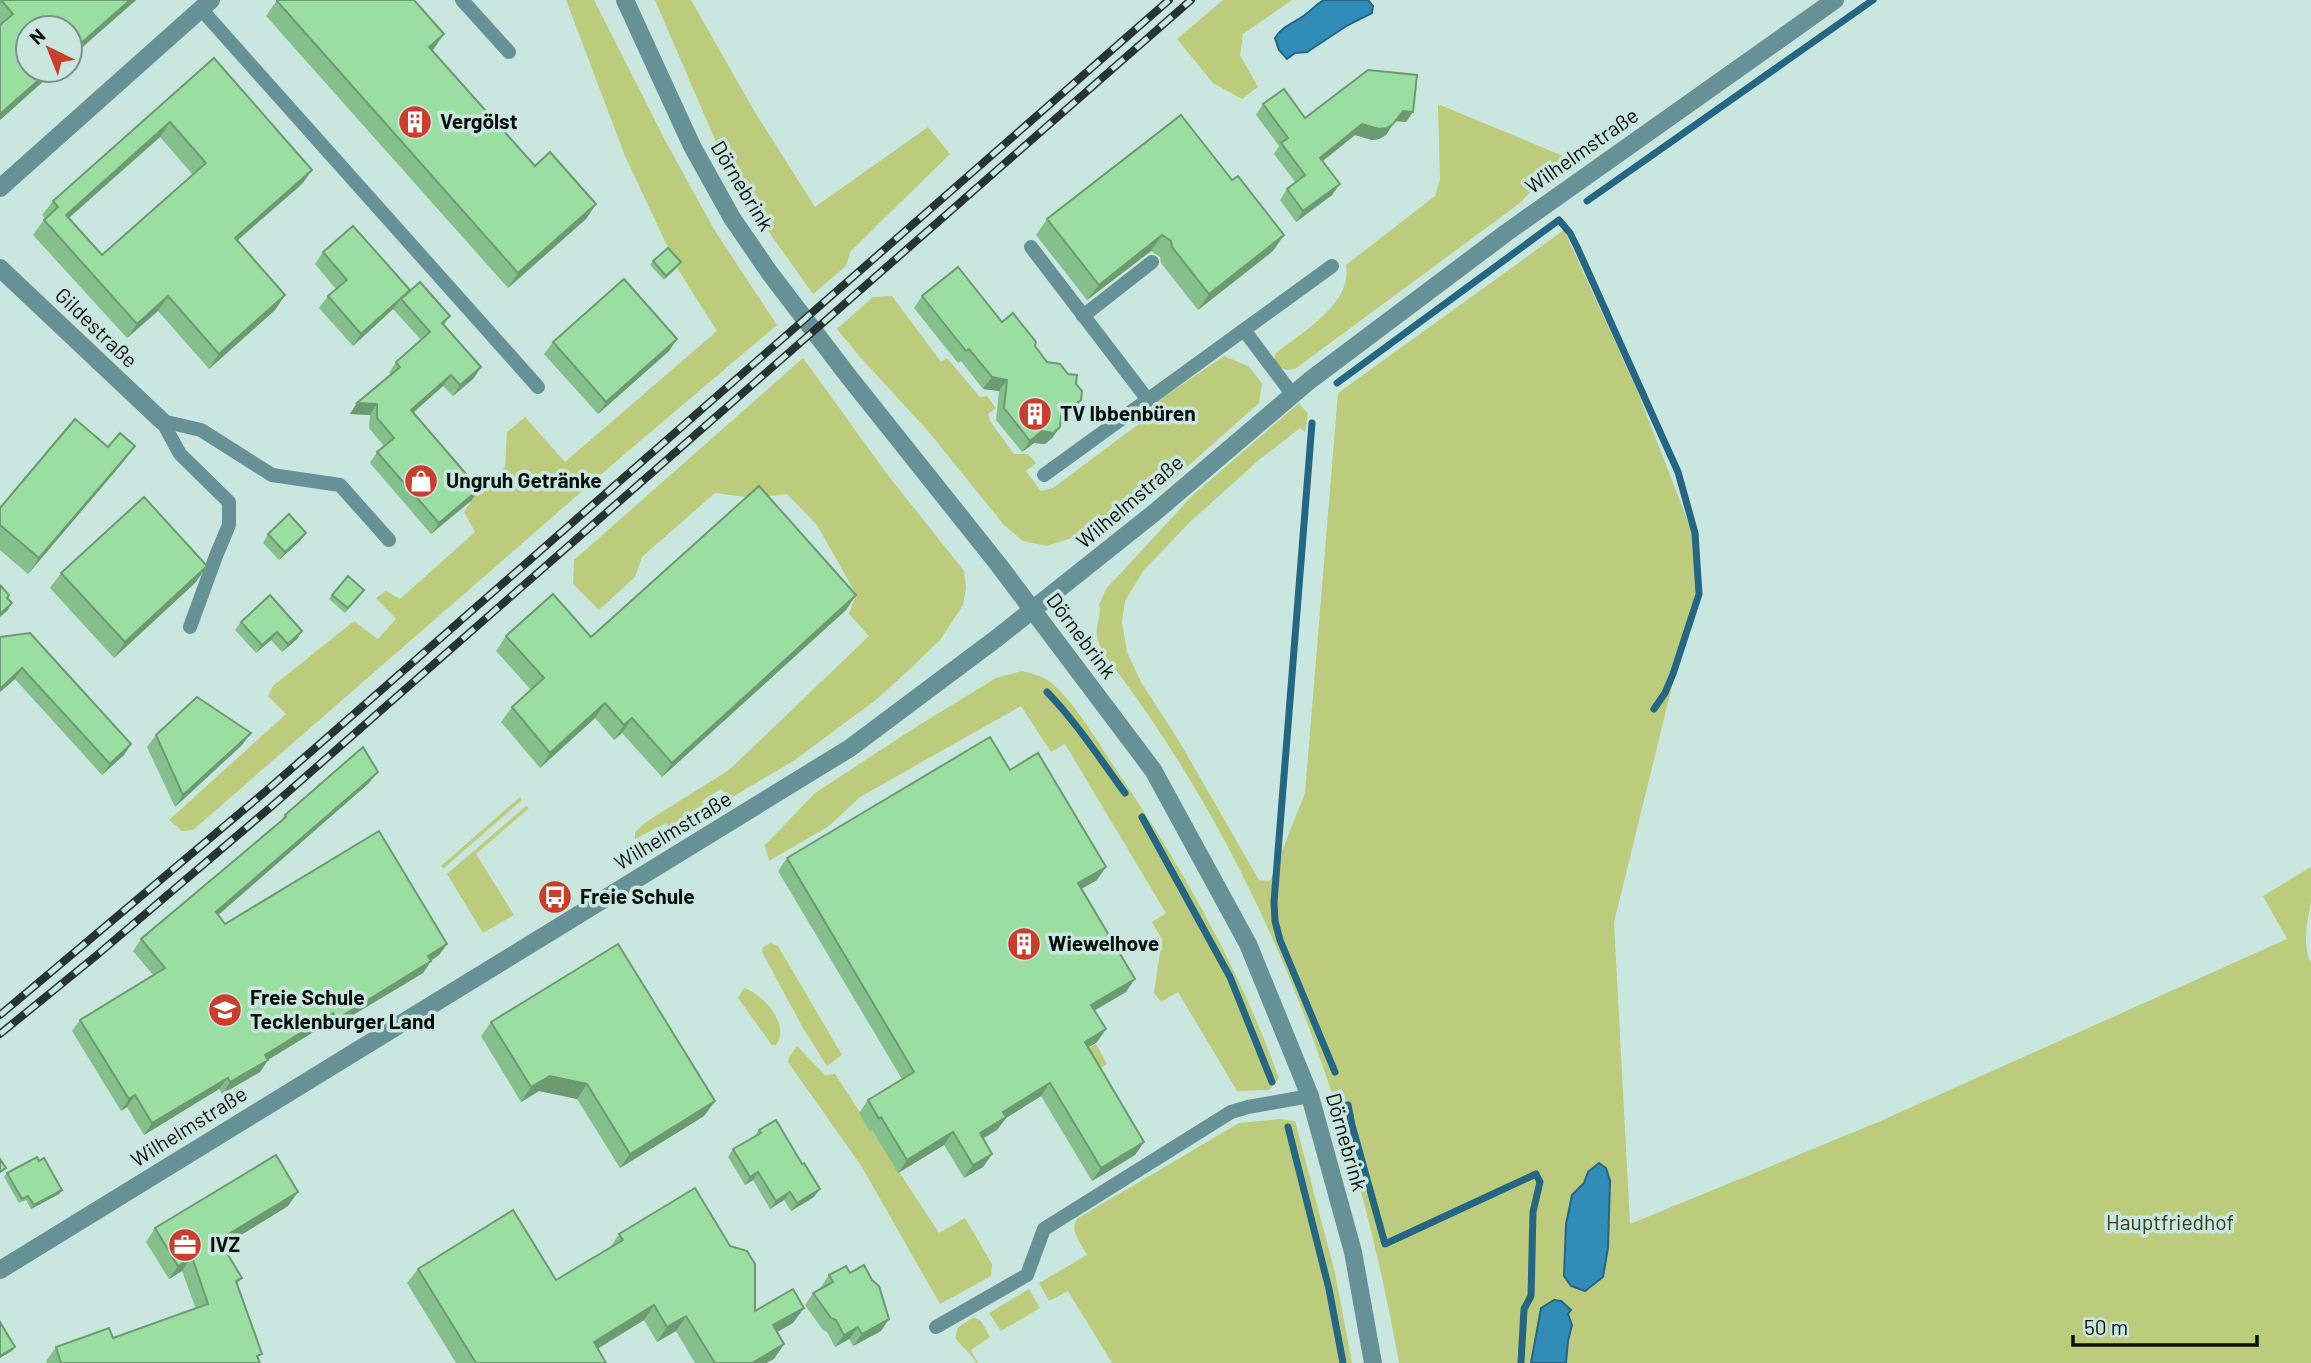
<svg xmlns="http://www.w3.org/2000/svg" width="2311" height="1363" viewBox="0 0 2311 1363" font-family="Barlow,sans-serif">
<rect width="100%" height="100%" fill="#cae7df"/>
<g fill="#bccc7c">
<path d="M566,0h28l73,144 48,87 62,94 -150,127 -434,378 -11,1 -13,-11 117,-106 -18,-18 5,-10 81,-65 24,18 18,-20 -20,-21 10,-7 14,8 75,-67 -11,-20 14,-21 27,-24 2,-35 18,-15 40,45 152,-131 -38,-60 -54,-115z"/>
<path d="M655,0h36l62,109 62,98 113,-80 22,27 -100,98 -4,14 -33,28 -40,-56 -57,-96z"/>
<path d="M1223,0h69l-49,34 -3,21 18,32 -16,12 -29,-16 -36,-44z"/>
<path d="M1438,104l125,52 -43,47 -225,166 -9,1 -13,-7 3,-10c26,-21 77,-49 70,-88l89,-69 5,-16z"/>
<path d="M1564,230l73,160 55,142 5,53 -83,337 16,302 246,-101 411,-184 -24,-43 48,-29c0,11 0,24 0,35 -4,20 -9,43 0,62v399h-912c-46,-256 -133,-497 -292,-705 -4,-7 -9,-14 -10,-22 -2,-11 5,-20 2,-31l7,-16 86,-93 107,-93 9,11 -3,18 -5,-4 -41,32 -68,61 -48,50 -18,30 -3,21 5,30 14,30 38,59 80,139 11,1 35,-88 33,-400z"/>
<path d="M892,296l49,66 6,-4 33,39 7,-1 9,12 -8,6 2,7 24,33h14l8,9 -10,8 15,20 12,-3 95,-71 -2,-8 78,-53 24,10 14,17 -3,20 -90,80 -37,28 -57,26 -28,9 -24,-5 -19,-16 -76,-94 -68,-74 -23,-28 36,-32z"/>
<path d="M803,358l84,116 77,97 2,16 -3,18 -23,35 -29,28 -34,31 -82,61 -66,39 -8,-10 -19,12 5,10 -35,22 -6,-10 -31,16v-7l11,-10 83,-52 140,-134 -20,-22 7,-20 -39,-69 -30,-31 -33,4 -39,-5 -73,64 -7,20 -36,33 -26,-26 1,-24z"/>
<path d="M1022,671c12,3 24,6 33,15 24,23 42,55 60,82 66,97 124,200 164,310l-10,12 -32,1 -59,-99 -17,10 -7,-9 8,-54 -10,-17 14,-9 -101,-169 -14,8 -30,-46 -161,91 -31,29 -60,35 -4,-16 50,-52 101,-66 80,-49z"/>
<path d="M520,797l2,3 -79,69 -2,-3z"/>
<path d="M526,806l3,2 -53,46 38,61 -31,18 -36,-59z"/>
<path d="M771,943l7,3 64,109 -15,11 -24,-38 -41,-76 1,-5z"/>
<path d="M744,988c19,6 47,37 32,57h-4l-34,-47z"/>
<path d="M1096,1044l11,20 -18,11 -12,-20z"/>
<path d="M797,1046l28,29 10,-1 104,159 26,-15 27,46 -1,12 -51,28 -78,-137 -74,-105 1,-5z"/>
<path d="M1279,1119l16,2 40,152 17,90h-240l-44,-72 -19,10 -10,-18 48,-28c-6,-12 -19,-25 -9,-37l161,-95z"/>
<path d="M1029,1289l11,19 -39,23 -12,-18z"/>
<path d="M974,1317l7,4 9,16 -19,13 7,13h-2c-6,-11 -14,-16 -21,-25l3,-11z"/>
</g>
<g fill="#328cb8" stroke="#246684" stroke-width="2">
<path d="M1324,0h44l5,6 -1,7 -24,12 -41,27 -12,1 -8,6 -8,-9 -4,-12c7,-12 20,-15 31,-24 7,-5 10,-10 18,-14z"/>
<path d="M1599,1163l7,5 4,13 -2,67 -5,29 -18,14 -14,-5 -7,-10 2,-52 6,-29 12,-12 4,-11z"/>
<path d="M1554,1300l7,1 10,9 -3,4 4,11 -4,16 -2,22h-35l10,-55z"/>
</g>
<g fill="none" stroke-linecap="round" stroke-linejoin="round">
<g stroke="#246684" stroke-width="7">
<path d="M1587,201l286,-201"/>
<path d="M1337,383l222,-163 11,13 7,14 101,225 17,61 4,61 -26,80 -8,19 -11,16"/>
<path d="M1312,423l-38,479 1,19 5,19 55,132"/>
<path d="M1047,692c30,31 53,67 78,101"/>
<path d="M1142,817l88,160 42,105"/>
<path d="M1348,1105l4,20 33,119 151,-70 4,8 -7,30 -2,84 -7,13 -3,54"/>
<path d="M1288,1127l41,162 14,74"/>
</g>
<g stroke="#669196" stroke-width="14">
<path d="M462,0l47,52"/>
<path d="M201,9l337,378"/>
<path d="M1031,247l117,153"/>
<path d="M1083,316l69,-54"/>
<path d="M1244,330l48,64"/>
<path d="M162,421l39,9 71,45 68,10 49,55"/>
<path d="M162,421l18,33 49,48v23l-13,31 -26,71"/>
<path d="M1044,475l288,-209"/>
<path d="M936,1327l91,-52 17,-46 187,-117 17,-5 62,-11"/>
</g>
<g stroke="#669196" stroke-width="18">
<path d="M625,0l67,146 40,72 37,54 80,105 149,187 155,206 95,174 62,152 43,156 20,111"/>
<path d="M0,188l211,-188"/>
<path d="M0,268l162,153"/>
<path d="M0,1270l850,-522 147,-110 157,-125 155,-132 197,-148 329,-233"/>
</g>
<g stroke="#273531" stroke-width="8">
<g id="rail">
<path d="M0,1015l266,-224 903,-791"/>
<path d="M0,1034l97,-79 175,-149 919,-806"/>
</g>
</g>
<use href="#rail" stroke="#cae7df" stroke-width="5" stroke-dasharray="16" stroke-linecap="butt"/>
</g>
<g fill="#85bf8b" fill-rule="evenodd">
<path d="M0,0h136l-66,58v-30l-14,42 -56,50z"/>
<path d="M277,0l155,50 103,116 61,38 -10,15 -78,69 -242,-272z"/>
<path d="M214,58l98,112 -10,14 -65,57 48,54 -10,15 -66,59 -51,-58 -31,27 -94,-103 12,-17 -3,-3 11,-14zM160,137l33,38 -91,80 -33,-37z"/>
<path d="M1417,75l-11,47 -11,-1 -9,14 -7,4 -7,1 -17,-5 -33,26 10,34 -36,27 -16,-22 7,-11 9,-6 -22,-29 5,-8 -23,-31 7,-11 42,14z"/>
<path d="M1047,219l226,32 -75,59 -37,-47 -1,-6 -9,-6 -64,49 -51,-65z"/>
<path d="M323,252l127,64 -6,9 30,53 -21,18 -10,-10 -30,26 59,88 -41,34 -61,-71 7,-11 7,-6 -15,-18 1,-13 -20,-1 7,-11 34,-28 -2,-2 7,-11 25,-22 -28,-31 -40,37 -34,-38 9,-12 8,-7 -21,-25z"/>
<path d="M653,261l25,6 -14,13 -14,-15z"/>
<path d="M922,296l80,26 33,24 12,16 29,22 5,16 -8,12 -12,9 -1,6 -8,11 -7,6 -11,-1 -12,9 -26,-32 3,-29 -16,-2 -22,-28 -3,2 -44,-55z"/>
<path d="M677,339l-8,12 -71,63 -54,-60 9,-12z"/>
<path d="M108,447l16,14 -96,113 -28,-24v-42z"/>
<path d="M306,533l-6,8 -21,19 -16,-17 5,-9z"/>
<path d="M61,573l135,9 -82,76 -64,-70z"/>
<path d="M364,590l-19,23 -16,-14 3,-4z"/>
<path d="M856,595l-10,15 -184,167 -40,-44 -8,7 -19,-22 -55,50 -39,-46 11,-15 19,-17 -35,-39 10,-15 85,1z"/>
<path d="M241,622l61,9 -5,8 -15,13 -11,-12 -15,13 -21,-23z"/>
<path d="M0,637l131,107 -7,11 -22,20 -87,-96 -15,13z"/>
<path d="M156,735l86,10 -67,62 -28,-60z"/>
<path d="M1010,770l87,110 -16,9 45,103 -32,18 12,19 -9,13 -9,6 56,94 -9,13 -43,26 -51,-85 -35,22 -9,12 -14,8 9,16 -9,13 -19,11 -20,-33 -46,28 -26,-43 -2,2 -11,-19 9,-13 34,-21 -124,-208 9,-13z"/>
<path d="M369,783l-151,132 7,9 222,20 -8,11 -8,6 -8,12 -95,57 -3,-5 -57,35 -8,12 -38,22 -3,-5 -75,46 -17,-28 -6,4 -49,-80 8,-11 73,-45 -20,-24 8,-12 139,-117 5,-7z"/>
<path d="M491,1022l224,79 -11,15 -84,52 -43,-69 -38,-8 -18,11 -40,-66z"/>
<path d="M759,1130l55,67 -23,14 -7,-11 -14,9 -17,-29 -8,5 -17,-28 5,-8 21,-12z"/>
<path d="M7,1173l55,17 -3,4 -28,15 -5,-9 -7,3 -15,-26z"/>
<path d="M288,1206l-65,40 19,32 -5,6 23,79h-213l-1,-2 10,-14 57,-9 83,-29 -14,-38 -13,8 -23,-37 9,-14z"/>
<path d="M619,1234l136,77 38,12 -16,9 -3,27 -8,4h-71l-19,-32 -19,11 -13,-22 -46,29 8,14h-150l-49,-80 11,-14 138,11 54,-32z"/>
<path d="M829,1275l52,56 -28,15 -4,-7 -14,8 -8,-15 -4,-2 -18,-25 8,-12 9,-5 -1,-1z"/>
</g>
<g fill="#6c9b71">
<path d="M130,0h6l-66,58v-5z"/>
<path d="M444,34l-11,16 -15,12 11,-15z"/>
<path d="M50,70h6l-56,50v-6z"/>
<path d="M1403,111l10,1 -7,10 -11,-1z"/>
<path d="M170,122l-10,15 -105,93 11,-15z"/>
<path d="M1362,124h31l-7,11 -7,4 -7,1 -17,-5 -42,34 7,-11z"/>
<path d="M312,170l-10,14 -78,68 11,-14z"/>
<path d="M1340,184l-8,11 -36,27 7,-11z"/>
<path d="M596,204l-10,15 -78,69 10,-15z"/>
<path d="M1162,235l-11,16 -64,49 12,-15z"/>
<path d="M1284,235l-11,16 -75,59 11,-16z"/>
<path d="M410,290l-9,9 -8,10 -40,37 8,-12z"/>
<path d="M285,295l-10,15 -66,59 10,-15z"/>
<path d="M168,296l-10,15 -31,27 10,-14z"/>
<path d="M677,339l-8,12 -71,63 8,-12z"/>
<path d="M481,367l-7,11 -21,18 7,-11z"/>
<path d="M451,375l-8,11 -39,35 7,-11z"/>
<path d="M992,377l15,3 -8,11 -16,-2z"/>
<path d="M1081,400l-8,12 -20,16 8,-12z"/>
<path d="M357,403l20,1 -7,11 -20,-1z"/>
<path d="M1060,427l-8,11 -7,6 -11,-1 -12,9 8,-11 12,-10z"/>
<path d="M135,446l-11,15 -96,113 11,-16z"/>
<path d="M479,489l-7,11 -41,34 8,-11z"/>
<path d="M306,533l-6,8 -21,19 6,-8z"/>
<path d="M207,566l-11,16 -82,76 11,-16z"/>
<path d="M856,595l-10,15 -184,167 10,-14z"/>
<path d="M12,603l-5,8 -7,6v-3z"/>
<path d="M302,631l-5,8 -15,13 6,-8z"/>
<path d="M277,632l-6,8 -15,13 6,-8z"/>
<path d="M22,668l-7,11 -15,13v-3z"/>
<path d="M605,703l-10,15 -55,50 10,-15z"/>
<path d="M632,718l-10,15 -8,7 10,-15z"/>
<path d="M251,733l-9,12 -67,62 8,-12z"/>
<path d="M131,744l-7,11 -22,20 8,-11z"/>
<path d="M378,772l-9,11 -161,141 8,-12z"/>
<path d="M1106,867l-9,13 -28,16 9,-13z"/>
<path d="M447,944l-8,11 -19,13 8,-12z"/>
<path d="M431,961l-8,12 -95,57 9,-11z"/>
<path d="M1135,979l-9,13 -44,26 9,-13z"/>
<path d="M333,1013l-8,12 -69,42 9,-12z"/>
<path d="M1106,1029l-9,13 -21,13 9,-13z"/>
<path d="M268,1060l-8,12 -38,22 8,-12z"/>
<path d="M550,1076l37,8 -10,15 -38,-8 -18,11 10,-15z"/>
<path d="M228,1078l-9,11 -75,46 8,-12z"/>
<path d="M1050,1083l-9,13 -35,22 -9,12 -26,16 9,-13 23,-21z"/>
<path d="M135,1095l-8,12 -6,4 8,-12z"/>
<path d="M715,1101l-11,15 -84,52 10,-14z"/>
<path d="M953,1132l-9,13 -46,28 9,-13z"/>
<path d="M1144,1142l-9,13 -43,26 9,-13z"/>
<path d="M992,1154l-9,13 -19,11 9,-13z"/>
<path d="M758,1172l-5,8 -8,5 5,-8z"/>
<path d="M820,1189l-6,8 -23,14 6,-8z"/>
<path d="M62,1190l-3,4 -28,15 3,-4z"/>
<path d="M298,1192l-10,14 -78,48 9,-14z"/>
<path d="M790,1192l-6,8 -14,9 6,-8z"/>
<path d="M192,1257l-10,14 -13,8 9,-13z"/>
<path d="M654,1305l-10,15 -61,37 11,-15z"/>
<path d="M804,1308l-11,15 -30,17 10,-15z"/>
<path d="M686,1316l-10,15 -19,11 10,-15z"/>
<path d="M889,1319l-8,12 -28,15 9,-12z"/>
<path d="M858,1327l-9,12 -14,8 9,-12z"/>
<path d="M784,1344l-10,15 -8,4h-14z"/>
<path d="M15,1347l-3,4 -12,7v-2z"/>
</g>
<g fill="#9bdea2" stroke="#6c9b71" stroke-width="2" fill-rule="evenodd">
<path d="M1,0h129l-60,53v-25h-42v42h22l-50,44v-89l13,-11z"/>
<path d="M277,0h137l30,34 -15,13 106,119 15,-14 46,52 -78,69 -241,-272z"/>
<path d="M214,58l98,112 -77,68 50,57 -66,59 -51,-58 -31,28 -93,-104 14,-13 -5,-6zM170,122l36,41 -104,92 -36,-40z"/>
<path d="M1368,70l49,5 -4,37 -10,-1 -10,13 -6,4 -8,1 -17,-5 -42,34 20,26 -37,27 -16,-22 18,-14 -24,-32 7,-5 -25,-34 21,-15 21,29z"/>
<path d="M1181,115l51,65 6,-4 46,59 -75,59 -37,-47 -1,-6 -9,-6 -63,50 -52,-66z"/>
<path d="M353,226l57,64 -49,44 -33,-38 19,-16 -24,-28z"/>
<path d="M668,248l13,14 -15,14 -13,-15z"/>
<path d="M958,267l44,55 11,-9 23,29 -1,4 12,16 13,2 8,10 9,1 -1,9 6,7 -1,9 -20,16 -1,11 -7,6 -11,-2 -12,10 -26,-33 3,-28 -15,-3 -23,-28 -3,2 -44,-55z"/>
<path d="M624,279l53,60 -71,63 -53,-60z"/>
<path d="M420,282l30,34 -8,7 39,44 -21,18 -9,-10 -40,35 68,79 -40,34 -62,-71 17,-14 -17,-20v-14l-20,-1 43,-36 -4,-5 34,-30 -29,-33z"/>
<path d="M75,419l33,28 12,-14 15,13 -96,112 -39,-33v-17z"/>
<path d="M759,486l97,109 -184,168 -40,-45 -8,7 -19,-22 -55,50 -38,-46 32,-29 -38,-42 47,-42 38,43z"/>
<path d="M144,497l63,69 -82,76 -64,-69z"/>
<path d="M289,514l17,19 -21,19 -17,-18z"/>
<path d="M348,576l16,14 -16,18 -16,-13z"/>
<path d="M0,585l9,10 -2,3 5,5 -12,11z"/>
<path d="M270,595l32,36 -14,13 -11,-12 -15,13 -21,-23z"/>
<path d="M30,633l101,111 -21,20 -88,-96 -22,21v-52z"/>
<path d="M197,697l54,36 -68,62 -27,-60z"/>
<path d="M990,737l20,33 28,-17 68,114 -28,16 57,96 -44,26 15,24 -21,13 59,100 -43,26 -51,-85 -47,29 3,5 -26,16 12,21 -19,11 -20,-33 -46,28 -26,-43 -2,2 -11,-19 46,-28 -127,-214z"/>
<path d="M363,747l15,25 -162,140 9,12 154,-93 68,113 -19,12 3,5 -94,58 -4,-6 -68,42 3,5 -38,22 -2,-4 -76,45 -17,-28 -6,4 -49,-79 85,-52 -24,-29 145,-122 -1,-2z"/>
<path d="M618,944l97,157 -85,53 -43,-70 -37,-8 -19,11 -40,-65z"/>
<path d="M776,1120l26,44 2,-1 16,26 -23,14 -7,-11 -14,9 -18,-29 -8,5 -17,-28 28,-16 -2,-3z"/>
<path d="M276,1155l22,37 -79,48 23,38 -6,3 26,73 -5,2 3,7h-199l-5,-16 53,-19 4,10 95,-34 -16,-47 -14,9 -23,-38z"/>
<path d="M37,1157l2,4 5,-3 18,32 -28,15 -6,-9 -6,3 -15,-26z"/>
<path d="M0,1159l6,9 -6,4z"/>
<path d="M695,1188l35,58 17,5 8,13v47l38,-22 11,19 -31,17 11,19 -32,19h-37l-29,-47 -19,11 -13,-22 -60,37 12,21h-130l-58,-94 95,-59 43,70 67,-40 -4,-6z"/>
<path d="M864,1265l8,15 7,6 10,33 -27,15 -4,-7 -14,8 -8,-15 -5,-2 -18,-25 20,-11 -4,-7 17,-9 4,7z"/>
<path d="M0,1322l15,25 -15,9z"/>
</g>
<defs>
<g id="building-disc" transform="scale(1.75)"><circle r="9.5" fill="#cb3e2c" stroke="#cae7df"/><path d="M-4-6H4V6H1V3H-1V6H-4ZM-2.5-4.3h1.7v1.8h-1.7ZM.8-4.3h1.7v1.8H.8ZM-2.5-1h1.7V.8h-1.7ZM.8-1h1.7V.8H.8Z" fill="#fff"/></g>
<g id="shop-disc" transform="scale(1.75)"><circle r="9.5" fill="#cb3e2c" stroke="#cae7df"/><path d="M-5-2.5h2.3a2.7 3.5 0 0 1 5.4 0H5L5.5 6h-11ZM-1.5-2.5h3a1.5 2.3 0 0 0-3 0Z" fill="#fff"/></g>
<g id="bus-disc" transform="scale(1.75)"><circle r="9.5" fill="#cb3e2c" stroke="#cae7df"/><path d="M-5-6H5V4H4V6H2V4H-2V6H-4V4H-5ZM-3.5-4V0h7V-4ZM-3.5 1.2v1.5H-2V1.2ZM2 1.2v1.5H3.5V1.2Z" fill="#fff"/></g>
<g id="school-disc" transform="scale(1.75)"><circle r="9.5" fill="#cb3e2c" stroke="#cae7df"/><path d="M0-5L7-2L0 1L-7-2ZM-4 1L0 2.5L4 1V4Q0 6-4 4Z" fill="#fff"/></g>
<g id="office-disc" transform="scale(1.75)"><circle r="9.5" fill="#cb3e2c" stroke="#cae7df"/><path d="M-6-3h4V-5.5h4V-3h4V5H-6ZM-1-4.5V-3h2v-1.5ZM-6 0V1H6V0Z" fill="#fff"/></g>
</defs>
<g fill-rule="evenodd">
<use href="#building-disc" x="415" y="122"/>
<use href="#building-disc" x="1035" y="414"/>
<use href="#shop-disc" x="421" y="481"/>
<use href="#bus-disc" x="555" y="897"/>
<use href="#building-disc" x="1024" y="944"/>
<use href="#school-disc" x="225" y="1010"/>
<use href="#office-disc" x="185" y="1245"/>
</g>
<g text-anchor="middle" stroke-width="7" stroke-linejoin="round" paint-order="stroke">
<g font-size="21" font-weight="bold" fill="#050f0c" stroke="#cae7df" text-anchor="start">
<text x="440" y="129">Vergölst</text>
<text x="1060" y="421">TV Ibbenbüren</text>
<text x="446" y="488">Ungruh Getränke</text>
<text x="580" y="904">Freie Schule</text>
<text x="1048" y="951">Wiewelhove</text>
<text x="250" y="1005">Freie Schule<tspan x="250" dy="24">Tecklenburger Land</tspan></text>
<text x="210" y="1252">IVZ</text>
</g>
<g font-size="21" fill="#050f0c" stroke="#cae7df">
<text transform="translate(1582 151) rotate(-35)" y="7">Wilhelmstraße</text>
<text transform="translate(742 186) rotate(59)" y="7">Dörnebrink</text>
<text transform="translate(96 328) rotate(44)" y="7">Gildestraße</text>
<text transform="translate(1130 502) rotate(-40)" y="7">Wilhelmstraße</text>
<text transform="translate(1081 636) rotate(53)" y="7">Dörnebrink</text>
<text transform="translate(673 831) rotate(-31)" y="7">Wilhelmstraße</text>
<text transform="translate(189 1127) rotate(-32)" y="7">Wilhelmstraße</text>
<text transform="translate(1346 1142) rotate(74)" y="7">Dörnebrink</text>
</g>
<g font-size="21" fill="#363c19" stroke="#cae7df">
<text x="2170" y="1230">Hauptfriedhof</text>
</g>
</g>
<g transform="translate(49 49) rotate(317)"><circle r="33" fill="#cae7df" stroke="#7b918b" stroke-width="2"/>
<path d="M0-5L12 26L0 18L-12 26Z" fill="#cb3e2c"/>
<text y="-10" font-size="19" font-weight="bold" text-anchor="middle" fill="#050f0c">N</text>
</g>
<path d="M2073 1335v10h184v-10" fill="none" stroke="#050f0c" stroke-width="3.5"/>
<text x="2084" y="1335" font-size="21" fill="#050f0c" stroke="#cae7df" stroke-width="5" paint-order="stroke">50 m</text>
</svg>
